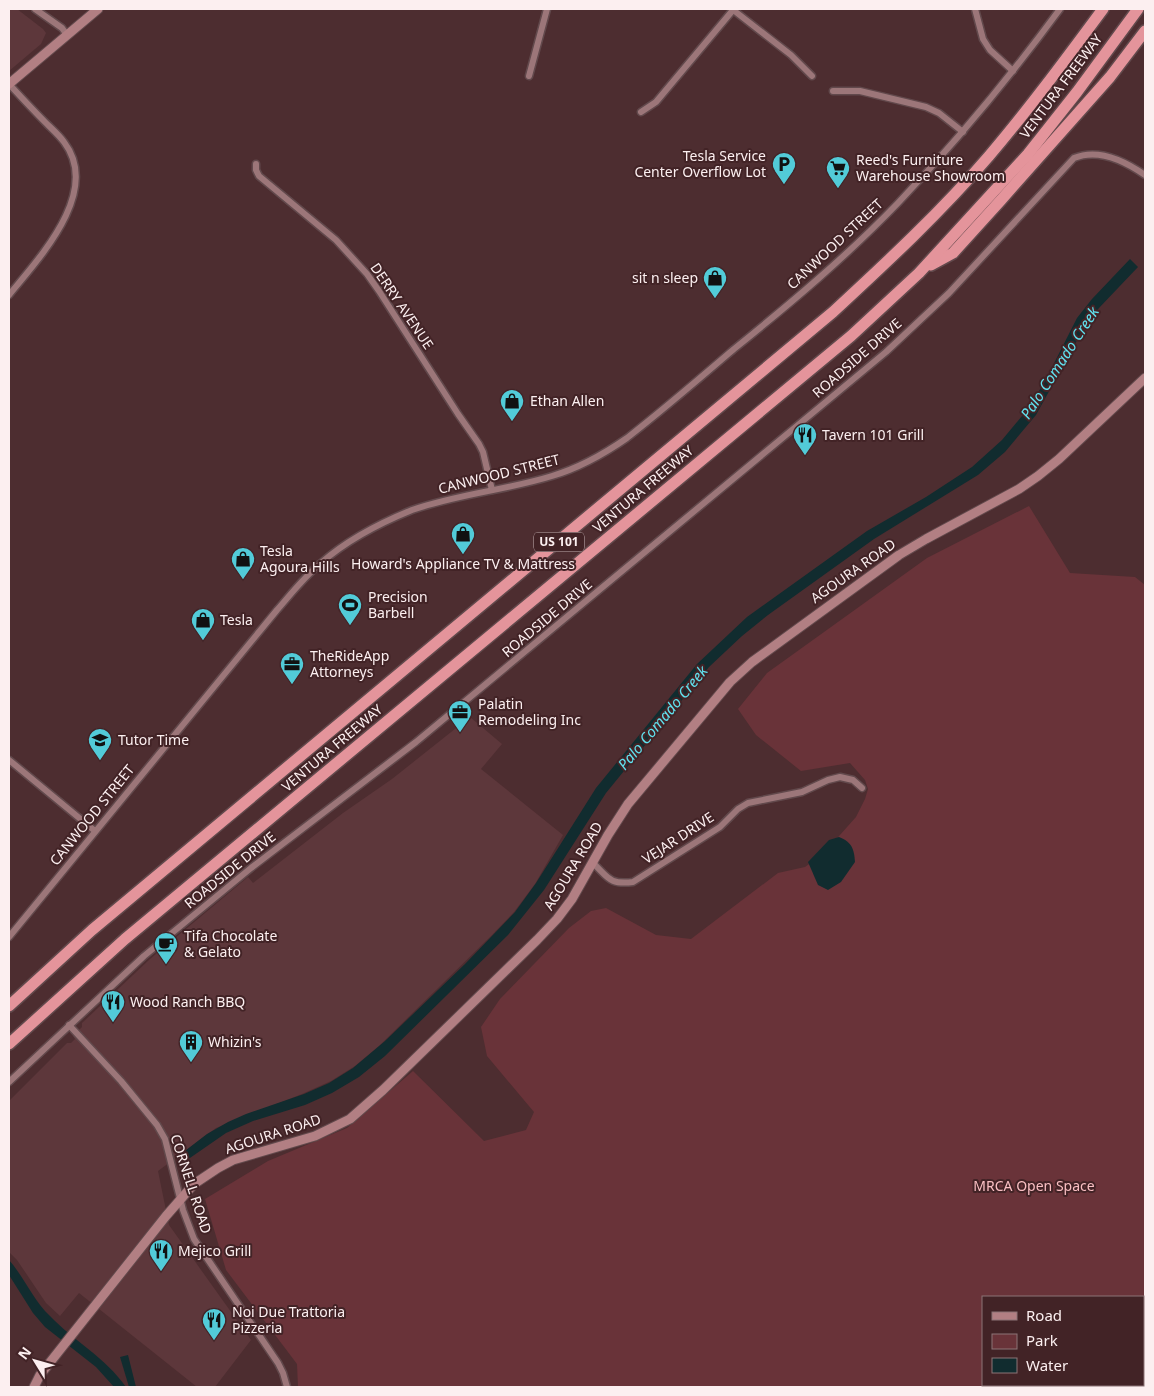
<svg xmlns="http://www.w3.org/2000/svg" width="1154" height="1396" viewBox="0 0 1154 1396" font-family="'Noto Sans',sans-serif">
<rect width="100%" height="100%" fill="#4d2d30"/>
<g fill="#5d373b">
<path d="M9,9h8l26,20 3,4 -5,11 -32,27z"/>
<path d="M470,717l32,27 -21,25 82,66 -28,49 -21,28 -22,23 -113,111 -24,20 -24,15 -29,13 -86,34 -58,43 11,54 82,115 -36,47h-18l-118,-94 -19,23 -14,-13 -29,-43 -8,-8v-151l58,-58h4l4,-4 -2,-3 9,-9v-4l68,-64 98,-82 5,6 90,-70 49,-34z"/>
</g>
<path fill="#693339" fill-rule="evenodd" d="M1029,506l41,67 65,4 10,8v802h-847l-1,-23 -71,-94 -21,-71 63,-38 79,-33 66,-57 71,70 42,-11 8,-18 -47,-56 -6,-29 19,-28 69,-71 22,-17 15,-3 50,27 35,4 87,-66 27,-6 18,-13 33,-37 9,-18 3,-10 -3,-9 -15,-17 -49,8 -45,-36 -18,-26 29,-36 160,-115zM983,1297h160v88h-160z"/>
<g fill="#112c2f">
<path d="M1130,259l8,8 -39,41 -14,18 -49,89 -31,37 -27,23 -104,64 -106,76 -26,21 -33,31 -103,126 -62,97 -36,45 -123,121 -26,21 -27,16 -27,12 -52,16 -27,12 -39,27 -6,-6 26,-20 21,-12 18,-8 58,-20 25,-11 24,-15 32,-27 80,-77 50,-52 21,-29 60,-95 101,-124 50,-47 120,-86 59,-34 46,-30 30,-27 25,-30 17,-27 33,-65 15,-19z"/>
<path d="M839,837c13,5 15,12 16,25l-14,20 -13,8 -10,-5 -10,-23 21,-22z"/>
<path d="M9,1260c15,17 24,40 41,56 25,26 55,41 76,71h-12l-18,-20 -51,-40 -12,-14 -24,-38z"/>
<path d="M128,1355l8,32h-7l-9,-30z"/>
</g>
<path fill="#4d2d30" d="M1083,10l46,51 -11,13 -47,-49z"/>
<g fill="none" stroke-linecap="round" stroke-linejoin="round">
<g stroke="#62494c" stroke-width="9">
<g id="street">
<path d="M35,9l27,19 5,7"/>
<path d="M732,9l59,46 21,21"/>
<path d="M975,9l8,30 7,11 23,21"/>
<path d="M529,76l18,-67"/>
<path d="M833,91h27l66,16 13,6 24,19"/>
<path d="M641,112l15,-10 77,-92"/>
<path d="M256,164v6l3,6 77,64 31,34 12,17 79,123 21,30 4,8 9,38"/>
<path d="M9,295c30,-37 93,-103 55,-153 -5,-7 -12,-13 -18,-19 -13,-13 -25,-26 -37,-39"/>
<path d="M9,760l86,71"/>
<path d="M593,863c15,14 16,22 40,19l87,-55 18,-18 10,-6 54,-11 26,-12 12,-3 13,3 9,8"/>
<path d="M9,937l268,-327c14,-16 27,-33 44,-47 26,-23 59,-40 91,-53 46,-16 95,-20 140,-34 27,-8 52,-22 75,-38 36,-28 72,-59 107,-89 57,-46 113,-93 164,-146 58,-61 112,-126 162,-194"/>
<path d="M69,1025l52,56 36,44 8,14 18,71 11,29 84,124 5,10 4,14"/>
<path d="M9,1082l135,-126 107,-88 165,-126 470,-390 63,-59 125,-135c24,-10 51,3 71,17"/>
</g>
</g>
<g stroke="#62494c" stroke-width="11">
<g id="secondary">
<path d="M9,84l89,-75"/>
<path d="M34,1387l6,-12 126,-159 28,-32 24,-16 15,-8 82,-24 35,-17 33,-29 154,-150 20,-21 15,-20 36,-64 20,-31 102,-122 22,-20 147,-107 27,-16 93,-50 19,-13 21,-17 86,-81"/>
</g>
</g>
<g stroke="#62494c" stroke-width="14">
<g id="highway">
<path d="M931,265l22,-12 48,-53 109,-123 35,-46"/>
<path d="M9,1006l83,-76 741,-618c54,-50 108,-100 156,-156 40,-47 77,-97 114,-147"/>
<path d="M9,1044l116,-105 726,-603 68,-63 109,-119 49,-62 61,-83"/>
</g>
</g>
<use href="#street" stroke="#9c7679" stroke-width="6"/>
<use href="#secondary" stroke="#b27f83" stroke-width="9"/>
<use href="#highway" stroke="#e4949b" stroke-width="11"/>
</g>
<defs>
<g id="parking-pin" transform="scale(1.25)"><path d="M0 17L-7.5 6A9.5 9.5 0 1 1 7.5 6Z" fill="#52cbd8" stroke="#422326"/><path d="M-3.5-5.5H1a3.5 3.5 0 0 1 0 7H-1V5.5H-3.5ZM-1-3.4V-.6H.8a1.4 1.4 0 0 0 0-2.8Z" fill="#111"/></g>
<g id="supermarket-pin" transform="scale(1.25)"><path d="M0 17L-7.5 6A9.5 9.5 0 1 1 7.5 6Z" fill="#52cbd8" stroke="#422326"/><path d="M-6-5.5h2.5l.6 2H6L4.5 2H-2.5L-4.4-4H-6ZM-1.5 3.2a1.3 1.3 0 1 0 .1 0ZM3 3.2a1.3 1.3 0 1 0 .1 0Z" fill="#111"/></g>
<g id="shop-pin" transform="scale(1.25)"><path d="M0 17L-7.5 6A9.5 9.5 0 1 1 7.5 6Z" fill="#52cbd8" stroke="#422326"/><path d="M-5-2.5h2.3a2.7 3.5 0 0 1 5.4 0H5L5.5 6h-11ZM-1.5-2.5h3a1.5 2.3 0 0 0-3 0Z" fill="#111"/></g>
<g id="restaurant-pin" transform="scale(1.25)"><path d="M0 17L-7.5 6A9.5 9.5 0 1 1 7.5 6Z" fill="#52cbd8" stroke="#422326"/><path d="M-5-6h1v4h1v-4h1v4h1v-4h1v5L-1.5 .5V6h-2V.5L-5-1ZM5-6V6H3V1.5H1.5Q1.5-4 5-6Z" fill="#111"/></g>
<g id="stadium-pin" transform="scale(1.25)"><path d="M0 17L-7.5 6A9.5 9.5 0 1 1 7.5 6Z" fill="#52cbd8" stroke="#422326"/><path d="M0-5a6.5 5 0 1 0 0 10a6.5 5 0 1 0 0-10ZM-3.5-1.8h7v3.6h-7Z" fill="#111"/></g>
<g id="office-pin" transform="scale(1.25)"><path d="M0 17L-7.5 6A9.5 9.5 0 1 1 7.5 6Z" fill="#52cbd8" stroke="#422326"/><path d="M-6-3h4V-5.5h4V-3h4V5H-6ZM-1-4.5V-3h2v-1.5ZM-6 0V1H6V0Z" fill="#111"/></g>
<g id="school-pin" transform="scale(1.25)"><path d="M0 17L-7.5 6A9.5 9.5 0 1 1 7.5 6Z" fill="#52cbd8" stroke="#422326"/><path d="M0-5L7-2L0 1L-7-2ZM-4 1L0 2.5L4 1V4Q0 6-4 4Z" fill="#111"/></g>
<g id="cafe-pin" transform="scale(1.25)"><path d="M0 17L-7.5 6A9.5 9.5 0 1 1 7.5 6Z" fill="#52cbd8" stroke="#422326"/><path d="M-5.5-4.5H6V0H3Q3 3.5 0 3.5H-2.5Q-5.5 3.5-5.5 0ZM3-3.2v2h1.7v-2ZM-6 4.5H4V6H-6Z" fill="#111"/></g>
<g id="building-pin" transform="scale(1.25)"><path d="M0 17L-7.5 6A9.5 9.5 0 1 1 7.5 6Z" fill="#52cbd8" stroke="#422326"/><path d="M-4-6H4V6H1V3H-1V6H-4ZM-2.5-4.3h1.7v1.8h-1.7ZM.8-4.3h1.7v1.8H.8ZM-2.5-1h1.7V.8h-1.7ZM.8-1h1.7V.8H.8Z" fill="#111"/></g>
</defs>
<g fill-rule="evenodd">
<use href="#parking-pin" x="784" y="164"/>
<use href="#supermarket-pin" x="838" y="168"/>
<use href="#shop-pin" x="715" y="278"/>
<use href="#shop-pin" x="512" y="401"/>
<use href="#restaurant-pin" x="805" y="435"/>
<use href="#shop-pin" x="463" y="534"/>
<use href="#shop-pin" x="243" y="559"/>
<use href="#stadium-pin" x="350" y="605"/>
<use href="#shop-pin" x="203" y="620"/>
<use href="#office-pin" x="292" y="664"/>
<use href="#office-pin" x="460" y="712"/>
<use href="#school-pin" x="100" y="740"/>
<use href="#cafe-pin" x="166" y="944"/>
<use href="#restaurant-pin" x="113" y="1002"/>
<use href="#building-pin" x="191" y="1042"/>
<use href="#restaurant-pin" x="161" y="1251"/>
<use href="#restaurant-pin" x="214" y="1320"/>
</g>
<g text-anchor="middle" stroke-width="4" stroke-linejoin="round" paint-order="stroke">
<rect fill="#422326" stroke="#c4b2b3" stroke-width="1" x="534" y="532.5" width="50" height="19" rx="4"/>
<g font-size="12" font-weight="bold" fill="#fceff0">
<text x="559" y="546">US 101</text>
</g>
<g font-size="14" fill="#fceff0" stroke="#422326">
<text transform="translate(1061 86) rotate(-53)" y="5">VENTURA FREEWAY</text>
<text transform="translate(835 244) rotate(-43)" y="5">CANWOOD STREET</text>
<text transform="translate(402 306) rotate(56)" y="5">DERRY AVENUE</text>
<text transform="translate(857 358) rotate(-41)" y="5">ROADSIDE DRIVE</text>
<text transform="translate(499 474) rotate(-14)" y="5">CANWOOD STREET</text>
<text transform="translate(643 489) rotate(-40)" y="5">VENTURA FREEWAY</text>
<text transform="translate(853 571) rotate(-35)" y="5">AGOURA ROAD</text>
<text transform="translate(547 618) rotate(-40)" y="5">ROADSIDE DRIVE</text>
<text transform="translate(332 748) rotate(-40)" y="5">VENTURA FREEWAY</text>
<text transform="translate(92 815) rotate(-51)" y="5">CANWOOD STREET</text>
<text transform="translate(678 838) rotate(-33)" y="5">VEJAR DRIVE</text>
<text transform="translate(573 866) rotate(-59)" y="5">AGOURA ROAD</text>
<text transform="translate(230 870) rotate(-39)" y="5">ROADSIDE DRIVE</text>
<text transform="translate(273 1134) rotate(-18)" y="5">AGOURA ROAD</text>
<text transform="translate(191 1184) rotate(72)" y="5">CORNELL ROAD</text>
</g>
<g font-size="14" fill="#fceff0" stroke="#422326" text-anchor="start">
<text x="766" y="161" text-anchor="end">Tesla Service<tspan x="766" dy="16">Center Overflow Lot</tspan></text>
<text x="856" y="165">Reed's Furniture<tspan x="856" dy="16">Warehouse Showroom</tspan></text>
<text x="698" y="283" text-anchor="end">sit n sleep</text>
<text x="530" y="406">Ethan Allen</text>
<text x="822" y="440">Tavern 101 Grill</text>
<text x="260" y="556">Tesla<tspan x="260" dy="16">Agoura Hills</tspan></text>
<text x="463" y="569" text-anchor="middle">Howard's Appliance TV &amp; Mattress</text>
<text x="368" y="602">Precision<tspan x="368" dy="16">Barbell</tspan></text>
<text x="220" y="625">Tesla</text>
<text x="310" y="661">TheRideApp<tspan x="310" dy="16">Attorneys</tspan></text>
<text x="478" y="709">Palatin<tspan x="478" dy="16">Remodeling Inc</tspan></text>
<text x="118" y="745">Tutor Time</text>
<text x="184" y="941">Tifa Chocolate<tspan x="184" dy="16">&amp; Gelato</tspan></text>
<text x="130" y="1007">Wood Ranch BBQ</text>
<text x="208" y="1047">Whizin's</text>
<text x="178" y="1256">Mejico Grill</text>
<text x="232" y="1317">Noi Due Trattoria<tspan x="232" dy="16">Pizzeria</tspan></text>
</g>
<g font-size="14" fill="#fabfc3" stroke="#422326">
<text x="1034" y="1191">MRCA Open Space</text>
</g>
<g font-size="15" font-style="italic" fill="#61e2ef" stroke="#422326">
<text transform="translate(1060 363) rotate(-57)" y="5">Palo Comado Creek</text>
<text transform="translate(663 718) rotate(-50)" y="5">Palo Comado Creek</text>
</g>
</g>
<rect width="1154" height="1396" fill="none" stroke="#fceff0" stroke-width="20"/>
<rect x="982" y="1296" width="162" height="90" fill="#422326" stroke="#8c7577"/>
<rect x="992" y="1312" width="25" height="8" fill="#b27f83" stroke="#8c7577"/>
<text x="1026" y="1321" font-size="15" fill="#fceff0">Road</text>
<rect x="992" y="1334" width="25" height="15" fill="#693339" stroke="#8c7577"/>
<text x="1026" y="1346" font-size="15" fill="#fceff0">Park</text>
<rect x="992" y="1358" width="25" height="15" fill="#112c2f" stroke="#8c7577"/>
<text x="1026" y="1371" font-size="15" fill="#fceff0">Water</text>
<g transform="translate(35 1361) rotate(307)" stroke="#422326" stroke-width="4" paint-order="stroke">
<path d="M0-4L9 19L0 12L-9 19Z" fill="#fceff0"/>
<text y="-8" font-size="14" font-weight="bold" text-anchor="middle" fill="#fceff0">N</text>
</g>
</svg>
